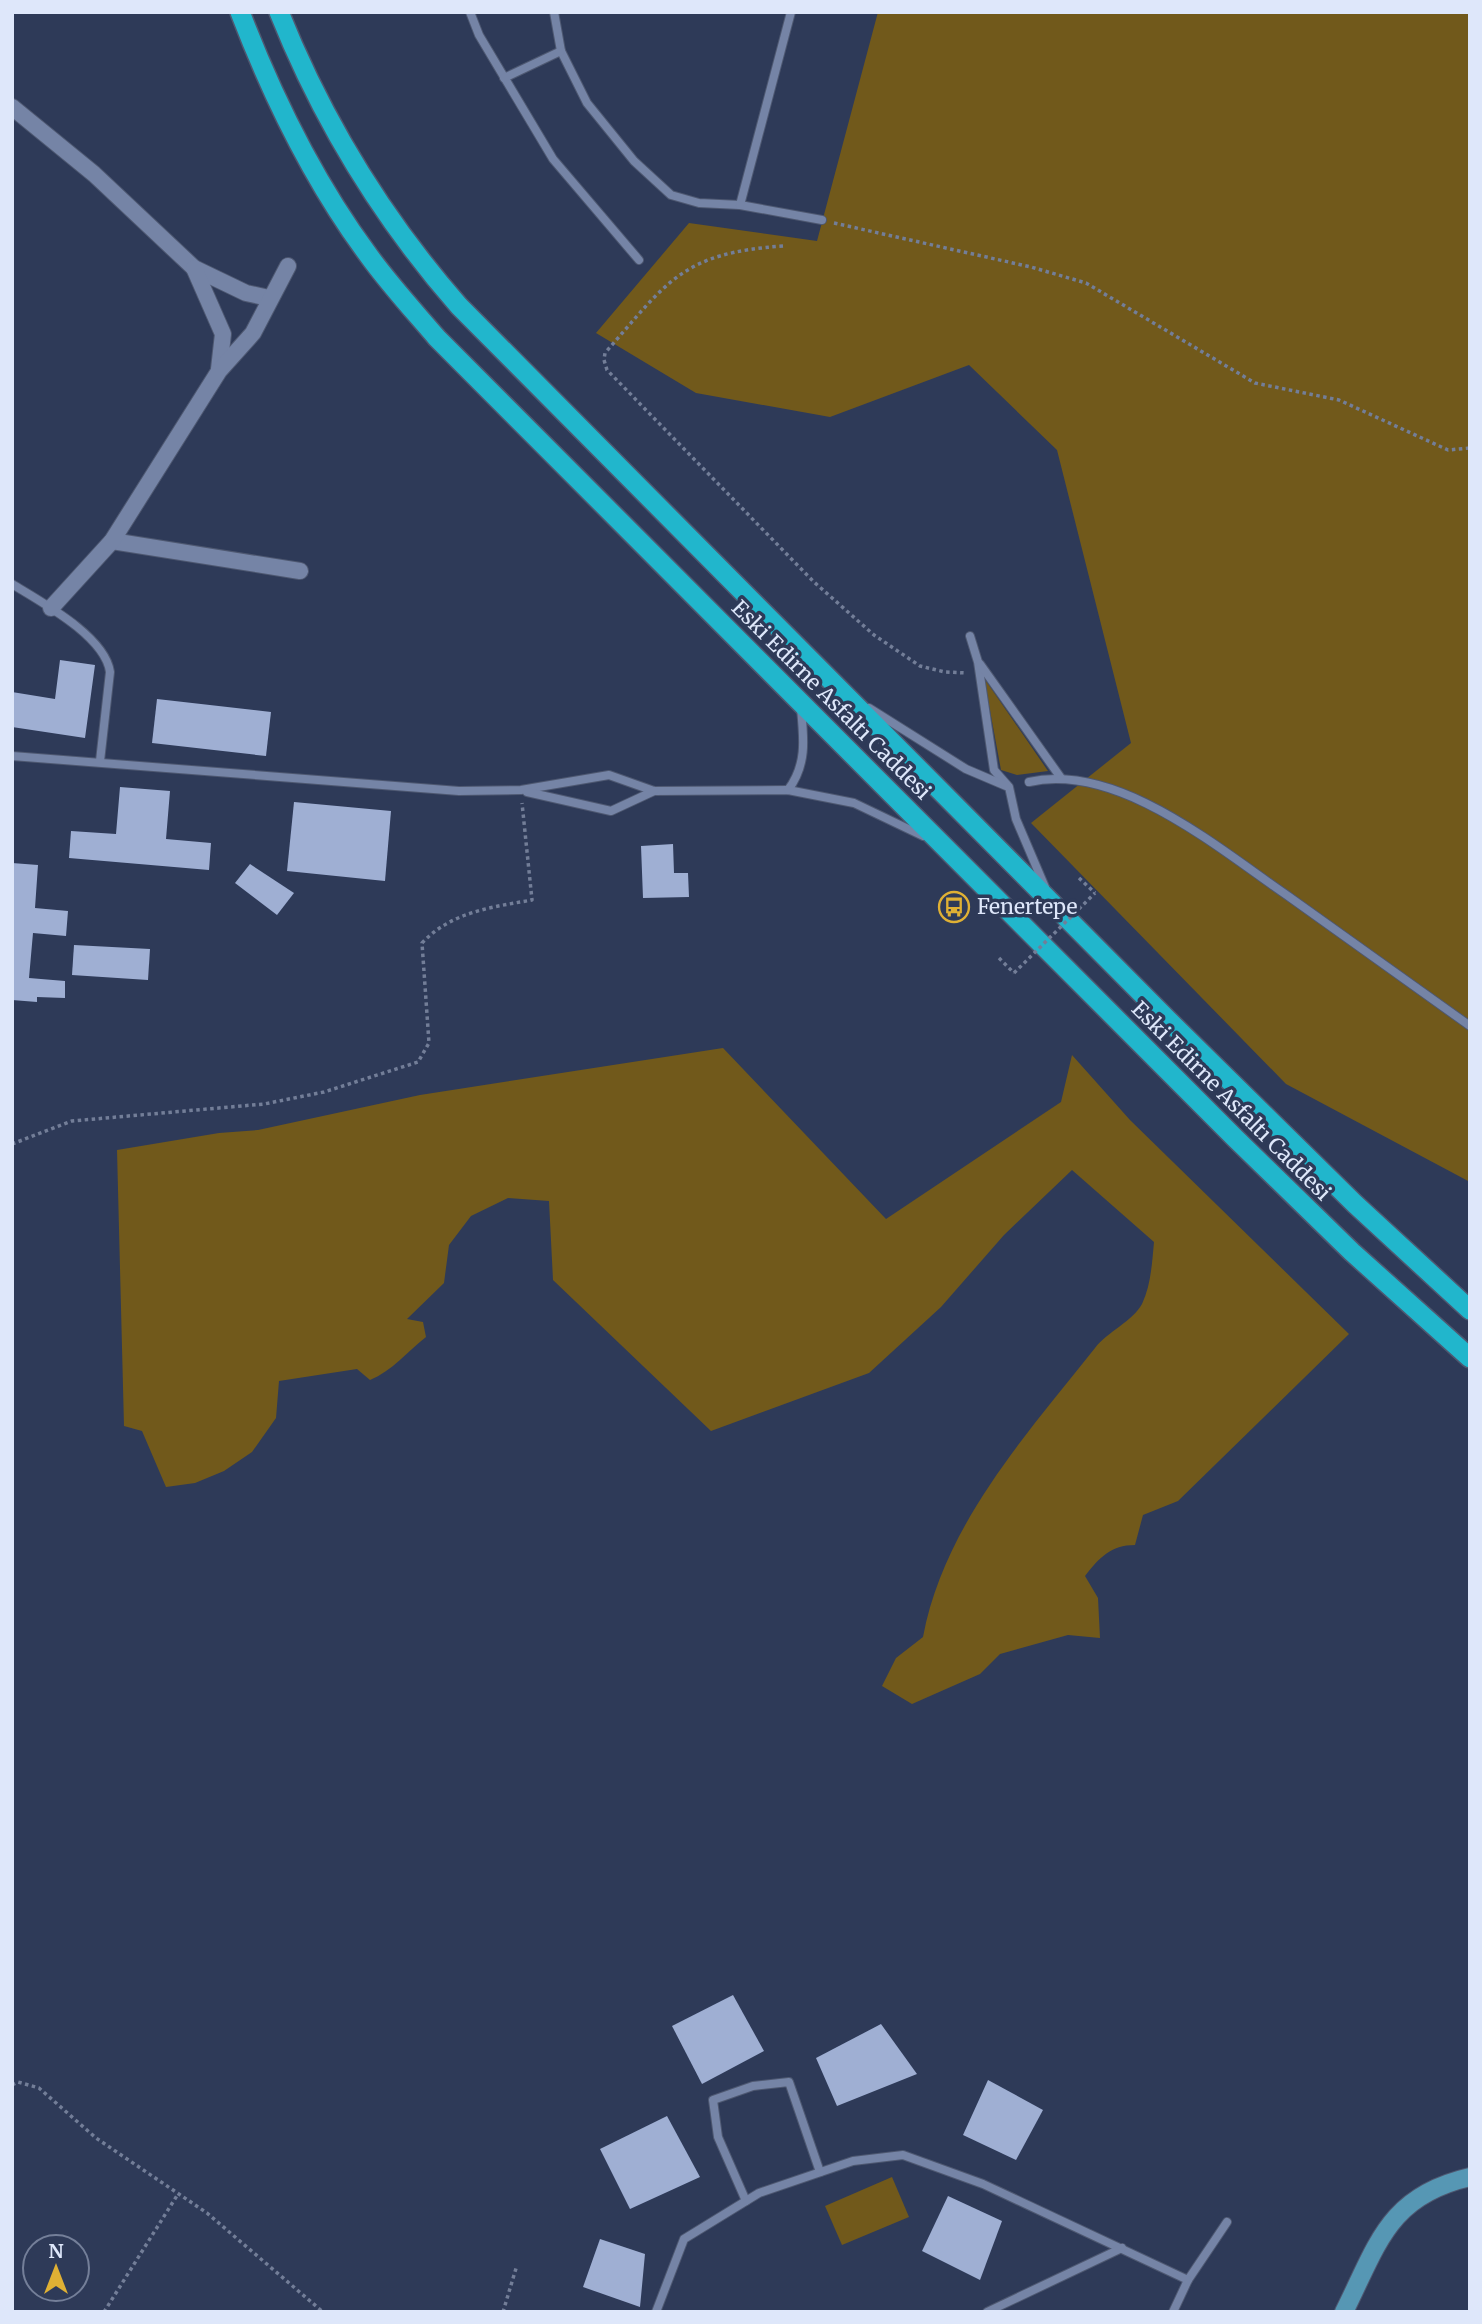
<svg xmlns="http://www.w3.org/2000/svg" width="1482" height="2324" viewBox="0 0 1482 2324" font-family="Merriweather,serif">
<rect width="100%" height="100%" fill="#2e3a58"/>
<g fill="#71591b">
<path d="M878,12h592v1170l-184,-98 -255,-261 100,-80 -74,-293 -88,-85 -139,52 -134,-24 -100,-60 93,-110 128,18z"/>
<path d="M984,678l64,93 -31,4 -16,-5z"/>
<path d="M723,1048l163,171 175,-117 11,-47 58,65 219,214 -171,167 -35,14 -8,30c-24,0 -36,13 -50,31l13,22 2,40 -32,-3 -68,19 -20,20 -68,30 -30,-18 14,-28 27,-21c21,-112 103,-202 172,-289 12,-16 38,-27 47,-44 9,-19 10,-41 12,-62l-82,-72 -68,65 -63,72 -72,66 -158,58 -158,-151 -4,-79 -41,-3 -37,18 -22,29 -5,38 -37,36 16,3 3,15c-19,15 -34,34 -56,43l-13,-11 -78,12 -3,37 -24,34 -28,19 -29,12 -29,4 -24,-56 -18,-5 -7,-276 102,-17 39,-3 162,-35z"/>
<path d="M892,2177l17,40 -67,28 -17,-39z"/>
</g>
<g fill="#9fafd3">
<path d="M60,660l35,5 -10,73 -73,-11v-35l43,7z"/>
<path d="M157,699l114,13 -5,44 -114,-13z"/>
<path d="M120,787l50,4 -4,48 45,4 -2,27 -140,-12 2,-27 45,3z"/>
<path d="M294,802l97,9 -6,70 -98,-10z"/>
<path d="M673,844l1,29h14l1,24 -46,1 -2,-52z"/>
<path d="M12,863l26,2 -3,43 33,3 -2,25 -33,-3 -4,45 36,3v17l-28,-1v5l-25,-2z"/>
<path d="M250,864l44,29 -17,22 -42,-32z"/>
<path d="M74,945l76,4 -2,31 -76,-5z"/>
<path d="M733,1995l31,56 -62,33 -30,-58z"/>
<path d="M881,2024l36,50 -80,32 -21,-48z"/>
<path d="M988,2080l55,30 -27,50 -53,-25z"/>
<path d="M667,2116l33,61 -70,32 -30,-60z"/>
<path d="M948,2196l54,25 -22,59 -58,-29z"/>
<path d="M600,2239l45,15 -5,53 -57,-20z"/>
</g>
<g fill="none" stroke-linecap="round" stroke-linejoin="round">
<g stroke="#4e5871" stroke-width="10">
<g id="service">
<path d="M470,12l9,23 74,124 86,101"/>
<path d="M554,12l7,39 26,52 47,58 37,34 28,8 41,2 82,15"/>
<path d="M504,78l57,-27"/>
<path d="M740,205l51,-193"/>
<path d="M12,584c29,18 93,52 98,88l-10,89"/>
<path d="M970,636l8,26 16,108 15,17 7,32 29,68"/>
<path d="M980,664l81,114"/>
<path d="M869,708l97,61 40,17"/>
<path d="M12,756l447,35 62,-1 88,-15 45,16 134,-1 66,13 69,33"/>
<path d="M1029,782c89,-20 190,67 259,114 61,43 121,87 182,130"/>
<path d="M788,790c19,-25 16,-51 13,-81"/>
<path d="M527,792l84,19 43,-20"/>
<path d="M746,2201l-28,-64 -5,-37 40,-14 36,-4 31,90"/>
<path d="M1188,2280l39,-58"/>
<path d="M656,2312l28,-73 75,-46 94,-32 50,-6 80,29 205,96 -15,32"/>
<path d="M987,2312l135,-64"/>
</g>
</g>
<g stroke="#4e5871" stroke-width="18">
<g id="minor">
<path d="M12,107l82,67 100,94 52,25 23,5"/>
<path d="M194,268l29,66 -4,35"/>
<path d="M112,541l188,30"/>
<path d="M51,608l61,-67 107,-170 34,-38 35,-67"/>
</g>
</g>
<g stroke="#4e5871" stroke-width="20">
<path id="secondary" d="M1344,2312c34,-68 44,-116 126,-135"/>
</g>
<g stroke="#4e5871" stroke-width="22">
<g id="trunk">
<path d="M240,12c33,86 74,170 129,244 21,29 45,55 68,82l798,800 117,114 118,106"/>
<path d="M279,12c44,110 102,205 180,294l708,713 188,185 115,106"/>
</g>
</g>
<g stroke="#737e98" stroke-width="3.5" stroke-dasharray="3.5 3.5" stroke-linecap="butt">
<path d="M834,223l197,44 55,16 169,100 84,17 109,50 22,-2"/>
<path d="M783,246c-101,7 -115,35 -178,107l-1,7 3,10 207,212 60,53 46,31 25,6 22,1"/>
<path d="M1079,878l16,15"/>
<path d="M999,958l15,15"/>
<path d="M12,1144l60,-23 192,-17 60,-12 94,-30 11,-19 -7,-100c29,-31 70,-36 110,-43l-10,-97"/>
<path d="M12,2085l6,-3 21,6 57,50 111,75 116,99"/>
<path d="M104,2312l74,-118"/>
<path d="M503,2312l14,-47"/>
</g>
<use href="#service" stroke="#7584a6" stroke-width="8"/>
<use href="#minor" stroke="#7584a6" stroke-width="16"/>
<use href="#secondary" stroke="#5697b4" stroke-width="18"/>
<use href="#trunk" stroke="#21b6cc" stroke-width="19"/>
<path stroke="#737e98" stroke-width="3.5" stroke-dasharray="3.5 3.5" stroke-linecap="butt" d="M1014,973l81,-80"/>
</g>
<defs>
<g id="bus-ring" transform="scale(1.575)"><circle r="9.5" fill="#2e3a58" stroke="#dfb034" stroke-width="1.5"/><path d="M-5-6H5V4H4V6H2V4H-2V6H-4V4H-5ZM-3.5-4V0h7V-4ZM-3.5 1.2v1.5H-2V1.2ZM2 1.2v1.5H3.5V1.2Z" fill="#dfb034"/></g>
</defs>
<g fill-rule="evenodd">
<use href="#bus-ring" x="954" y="907"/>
</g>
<g text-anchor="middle" stroke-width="7" stroke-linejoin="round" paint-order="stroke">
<g font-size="21" fill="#dee7fa" stroke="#2e3a58">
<text transform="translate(831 700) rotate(45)" y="7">Eski Edirne Asfaltı Caddesi</text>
<text transform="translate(1231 1101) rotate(45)" y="7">Eski Edirne Asfaltı Caddesi</text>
</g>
<g font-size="21" fill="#dee7fa" stroke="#2e3a58" text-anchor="start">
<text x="977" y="914">Fenertepe</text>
</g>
</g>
<rect width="1482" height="2324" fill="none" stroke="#dee7fa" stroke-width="28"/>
<g transform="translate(56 2268)"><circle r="33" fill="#2e3a58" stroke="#747f99" stroke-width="2"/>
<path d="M0-5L12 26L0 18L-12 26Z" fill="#dfb034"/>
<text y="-10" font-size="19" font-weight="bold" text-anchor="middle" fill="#dee7fa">N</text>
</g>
</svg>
